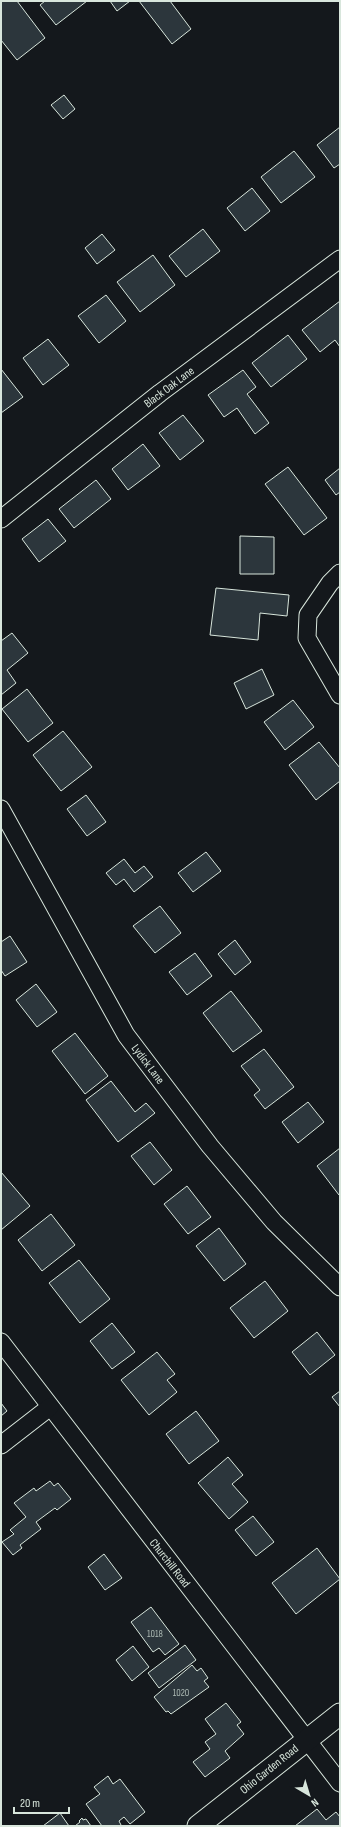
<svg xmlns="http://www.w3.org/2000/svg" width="341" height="1827" viewBox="0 0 341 1827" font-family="'Sofia Sans Condensed',sans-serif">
<rect width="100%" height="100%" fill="#14181c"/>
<g fill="#2c363c" stroke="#d8e6dc">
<path d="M1,1h16l28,37 -28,22 -16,-20z"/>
<path d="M45,1h42l-31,24 -16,-20z"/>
<path d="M110,1h20l-13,10z"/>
<path d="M139,1h31l21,28 -19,15z"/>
<path d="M64,95l11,14 -12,10 -12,-14z"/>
<path d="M340,127v37l-6,4 -17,-23z"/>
<path d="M294,151l21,26 -34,26 -20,-26z"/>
<path d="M252,188l18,23 -25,20 -18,-23z"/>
<path d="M203,229l17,22 -34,26 -17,-21z"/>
<path d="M102,234l13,16 -18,14 -12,-16z"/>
<path d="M153,255l22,30 -35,27 -23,-30z"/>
<path d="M106,295l20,26 -27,22 -21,-27z"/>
<path d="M340,301v46l-5,-7 -15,12 -18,-22z"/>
<path d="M288,335l19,24 -36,28 -19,-24z"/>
<path d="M48,339l21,26 -26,20 -20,-27z"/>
<path d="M1,369l22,28 -22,16z"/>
<path d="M243,370l13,17 -9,7 22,29 -14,11 -18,-26 -13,9 -16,-22z"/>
<path d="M183,415l21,26 -24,19 -21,-27z"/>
<path d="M143,444l17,22 -32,24 -16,-21z"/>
<path d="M288,467l39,51 -23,17 -39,-51z"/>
<path d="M340,468v24l-4,3 -11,-15z"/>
<path d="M96,480l15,19 -37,29 -15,-19z"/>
<path d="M48,519l18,22 -27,21 -17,-23z"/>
<path d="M240,536l34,1v37h-34z"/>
<path d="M216,588l73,7 -2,21 -27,-3 -2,27 -48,-5z"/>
<path d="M12,633l16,20 -21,17 9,13 -15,12v-54z"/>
<path d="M262,669l12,26 -28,14 -12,-26z"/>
<path d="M27,689l26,34 -25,19 -26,-33z"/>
<path d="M293,700l21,27 -29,23 -21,-28z"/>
<path d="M63,731l29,36 -31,24 -28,-36z"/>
<path d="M319,742l21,26v13l-24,19 -27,-35z"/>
<path d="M86,795l20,27 -19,14 -20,-27z"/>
<path d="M206,852l15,19 -28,21 -15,-19z"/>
<path d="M124,859l11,14 9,-7 9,11 -19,15 -10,-13 -8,6 -10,-12z"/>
<path d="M160,906l21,27 -26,20 -22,-27z"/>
<path d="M10,936l17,26 -22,14 -4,-6v-28z"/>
<path d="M235,940l16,22 -16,13 -17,-21z"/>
<path d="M195,953l17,23 -25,19 -18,-23z"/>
<path d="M36,984l21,28 -20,15 -21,-27z"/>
<path d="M231,991l31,40 -29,21 -30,-39z"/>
<path d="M75,1033l33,43 -23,18 -33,-43z"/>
<path d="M264,1049l30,38 -29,22 -11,-14 6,-5 -19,-24z"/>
<path d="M111,1081l24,31 11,-9 9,10 -37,29 -32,-42z"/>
<path d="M308,1102l16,20 -26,21 -16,-21z"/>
<path d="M150,1142l22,28 -18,15 -23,-29z"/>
<path d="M340,1148v46l-1,1 -22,-29z"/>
<path d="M1,1172l29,34 -29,24z"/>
<path d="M187,1186l24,31 -23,17 -24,-30z"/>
<path d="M51,1214l24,31 -33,26 -24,-31z"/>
<path d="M219,1228l27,36 -22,17 -28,-35z"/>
<path d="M79,1260l31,39 -30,24 -31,-40z"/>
<path d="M265,1281l23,30 -34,27 -24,-30z"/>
<path d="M112,1323l23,29 -23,17 -22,-28z"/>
<path d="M317,1332l18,23 -25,20 -18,-23z"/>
<path d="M157,1352l18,22 -8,6 10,12 -28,23 -28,-35z"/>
<path d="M340,1391v16l-8,-10z"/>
<path d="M1,1403l6,8 -6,5z"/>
<path d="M196,1411l23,30 -30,23 -23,-30z"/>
<path d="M228,1457l15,18 -11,9 16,18 -19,17 -31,-36z"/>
<path d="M50,1481l4,5 4,-3 13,16 -14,11 -2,-2 -19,14 5,7 -21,16 2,3 -9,7 -11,-13 12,-8 -4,-4 16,-13 -12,-14 20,-15 2,3z"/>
<path d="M253,1516l21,26 -18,14 -21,-26z"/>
<path d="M317,1548l23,31 -44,35 -24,-31z"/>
<path d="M104,1554l18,24 -17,12 -17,-23z"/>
<path d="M151,1607l28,37 -14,11 -6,-7 -6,4 -22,-30z"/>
<path d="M185,1645l11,15 -37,28 -11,-15z"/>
<path d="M133,1646l16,21 -17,14 -16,-21z"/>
<path d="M192,1665l5,6 4,-3 7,10 -4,3 5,6 -38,27 -3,-3 -2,1 -12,-15z"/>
<path d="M226,1703l15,19 -4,3 7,9 -19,17 5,7 -25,19 -12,-15 17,-13 -5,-7 11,-8 -11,-15z"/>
<path d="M108,1776l5,8 7,-5 25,33 -15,12 -6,-7 -5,4 2,4 -1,1h-18l-16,-22 14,-10 -6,-7z"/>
<path d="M317,1809l9,11 10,-8 4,5v9h-45z"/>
<path d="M60,1813l9,13h-26z"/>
<path d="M82,1818l1,2 3,-1 5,7h-16l5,-4 -1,-1z"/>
</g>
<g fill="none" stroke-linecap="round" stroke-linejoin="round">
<g stroke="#d8e6dc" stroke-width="19">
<g id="minor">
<path d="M1,519l159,-126 180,-134"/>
<path d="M340,573l-10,10 -22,32 -1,23 33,57"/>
<path d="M1,809l125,226 84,111 64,76 66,65"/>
<path d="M1,1342l339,441"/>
<path d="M1,1445l49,-38"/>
</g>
</g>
<g stroke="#d8e6dc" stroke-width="23">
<path id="tertiary" d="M198,1826l142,-112"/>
</g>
<use href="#minor" stroke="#14181c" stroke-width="17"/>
<use href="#tertiary" stroke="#14181c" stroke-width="21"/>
</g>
<g text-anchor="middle" stroke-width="3" stroke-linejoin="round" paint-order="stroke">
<g font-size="10" fill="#adbab4">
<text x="155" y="1637">1018</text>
<text x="181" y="1696">1020</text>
</g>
<g font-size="12" fill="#d8e6dc" stroke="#14181c">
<text transform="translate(169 387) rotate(-37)" y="4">Black Oak Lane</text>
<text transform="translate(148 1064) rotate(53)" y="4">Lydick Lane</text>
<text transform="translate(170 1563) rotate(52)" y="4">Churchill Road</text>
<text transform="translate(269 1769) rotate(-39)" y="4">Ohio Garden Road</text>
</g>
</g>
<rect width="341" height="1827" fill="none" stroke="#d8e6dc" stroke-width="4"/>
<g transform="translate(309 1795) rotate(142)" stroke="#14181c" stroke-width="3" paint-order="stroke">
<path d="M0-3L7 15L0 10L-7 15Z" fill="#d8e6dc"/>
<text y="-6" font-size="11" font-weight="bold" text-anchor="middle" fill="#d8e6dc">N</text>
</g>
<path d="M14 1807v6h55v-6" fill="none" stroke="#d8e6dc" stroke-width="2"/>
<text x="20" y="1807" font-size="12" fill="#d8e6dc" stroke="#14181c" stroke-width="3" paint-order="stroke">20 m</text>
</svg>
